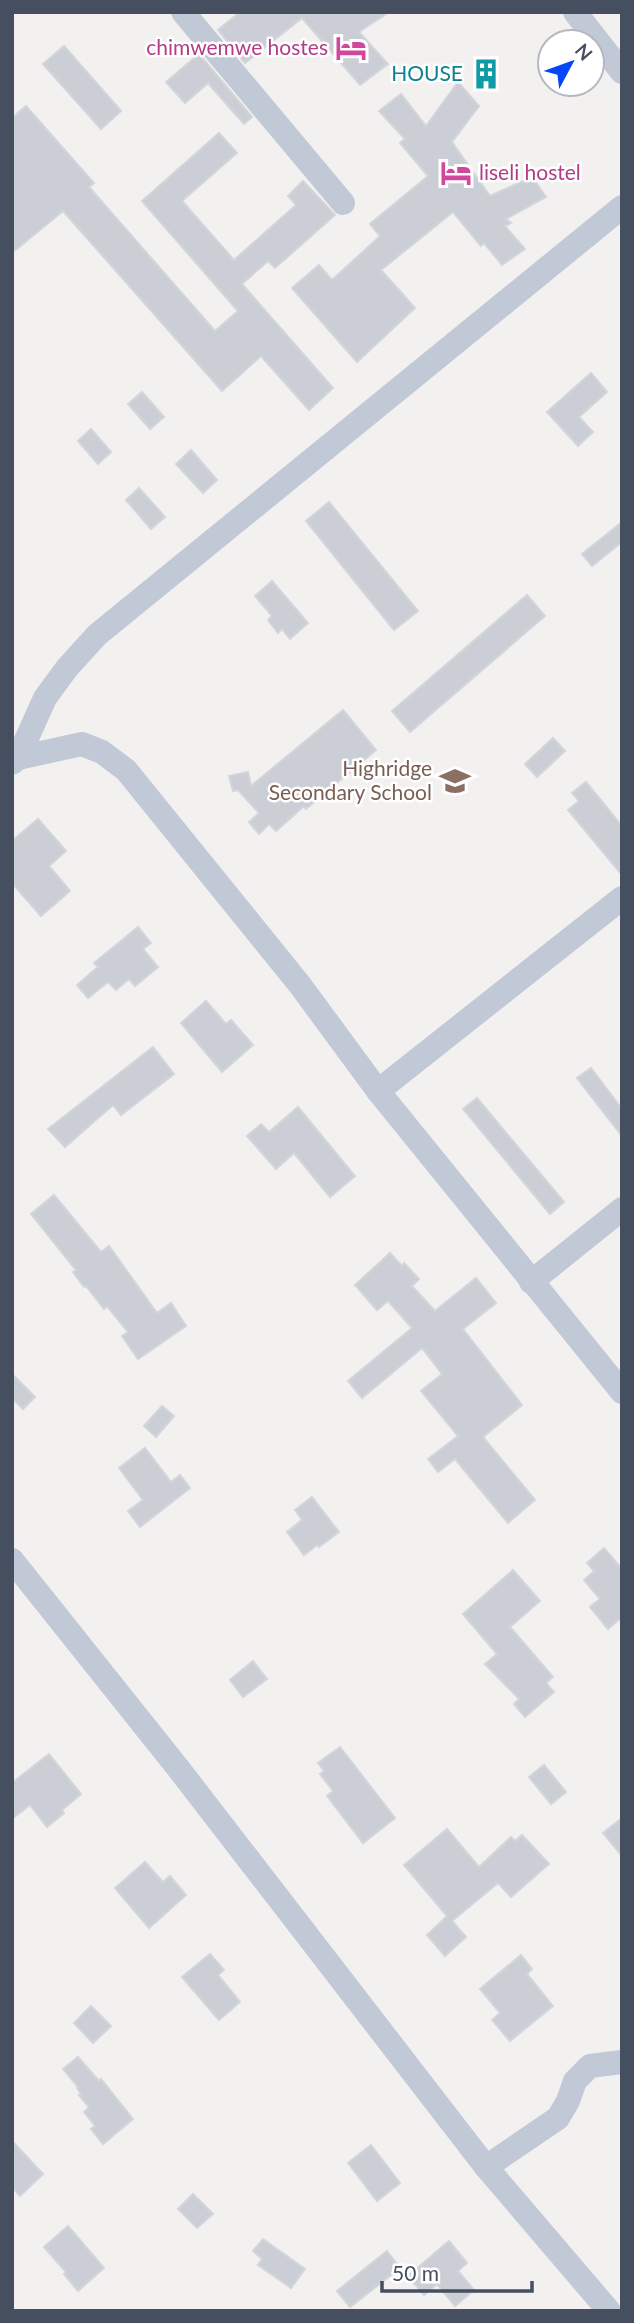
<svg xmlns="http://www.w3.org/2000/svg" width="634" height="2323" viewBox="0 0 634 2323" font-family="Lato,sans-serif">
<rect width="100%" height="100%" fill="#f3f0f0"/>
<g fill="#ccced6" stroke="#d3d5dc" stroke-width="2">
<path d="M240,12h149l-30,20 29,32 -28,21 -58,-67 -57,45 -27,-33z"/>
<path d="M64,46l57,65 -20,18 -58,-65z"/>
<path d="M199,54l53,63 -8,7 -36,-41 -23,20 -19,-21z"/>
<path d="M458,82l21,24 -27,36 38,54 42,-19 14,20 -40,22 5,4 -6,3 20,23 -23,16 -18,-22 -3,3 -28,-34 -72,58 34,38 -58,54 -65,-74 27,-23 13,15 48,-44 -10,-12 58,-48 -28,-33 5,-4 -26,-28 22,-17 25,32z"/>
<path d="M26,106l68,77 -5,4 126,144 23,-20 -96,-110 77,-68 18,20 -55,48 52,59 62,-55 -8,-9 15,-15 32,34 -60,53 -7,-7 -26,23 91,104 -24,22 -48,-54 -39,35 -159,-180 -51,42v-135z"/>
<path d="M591,373l16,19 -28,25 14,15 -15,14 -31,-34z"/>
<path d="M142,392l22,25 -14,12 -22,-25z"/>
<path d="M91,429l20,23 -13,12 -20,-23z"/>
<path d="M191,450l26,30 -14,13 -27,-29z"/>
<path d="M139,488l26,29 -14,12 -25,-29z"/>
<path d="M329,502l89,109 -24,19 -88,-109z"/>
<path d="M622,522v20l-30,24 -10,-12z"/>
<path d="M272,581l36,42 -18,16 -8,-10 -4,4 -10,-13 4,-4 -17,-20z"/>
<path d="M527,595l18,21 -135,116 -18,-21z"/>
<path d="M343,710l33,40 -70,59 -2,-3 -28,25 -7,-7 -10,10 -10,-12 10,-9 -21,-23 -5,1 -4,-15 19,-4 3,14z"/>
<path d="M553,738l12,13 -28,26 -12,-13z"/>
<path d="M586,782l36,44v49l-54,-65 11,-9 -7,-8z"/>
<path d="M38,819l28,32 -17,15 21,25 -29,25 -29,-33v-42z"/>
<path d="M138,927l13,16 -8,6 15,18 -23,19 -6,-7 -13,11 -8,-8 -20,16 -11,-13 21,-18 -4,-4z"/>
<path d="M206,1001l20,23 5,-4 22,25 -31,27 -41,-49z"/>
<path d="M153,1047l21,27 -53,41 -8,-10 -48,42 -17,-18z"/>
<path d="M591,1068l31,41v27l-45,-58z"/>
<path d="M477,1098l87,104 -14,12 -87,-105z"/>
<path d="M298,1107l57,69 -25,21 -36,-44 -18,16 -29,-33 14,-12 8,8z"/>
<path d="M54,1195l47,57 8,-6 48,67 14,-10 15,23 -48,33 -16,-23 6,-4 -21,-26 -3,3 -18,-23 -2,1 -11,-15 3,-2 -45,-56z"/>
<path d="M390,1253l12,13 2,-3 15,16 -7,7 23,25 41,-33 20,25 -33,26 59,76 -39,32 52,63 -27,23 -53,-64 -17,13 -10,-13 30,-23 -37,-45 21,-17 -20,-26 -60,50 -14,-17 64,-53 -24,-27 -11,9 -22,-25z"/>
<path d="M12,1374l23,23 -12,12 -11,-11z"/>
<path d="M162,1406l12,10 -18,21 -12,-11z"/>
<path d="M145,1448l26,34 9,-7 10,13 -50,39 -12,-16 15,-11 -24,-32z"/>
<path d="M312,1497l27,35 -20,15 -2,-2 -13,10 -17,-23 15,-12 -7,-10z"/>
<path d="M604,1548l18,21v48l-14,12 -18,-22 10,-8 -16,-19 10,-9 -7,-8z"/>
<path d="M513,1570l27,31 -30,26 43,50 -7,6 8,9 -29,25 -11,-13 5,-5 -34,-35 12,-10 -34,-40z"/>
<path d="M253,1661l14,18 -24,18 -13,-17z"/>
<path d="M340,1747l55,71 -32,25 -36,-47 6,-5 -13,-17 4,-3 -6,-8z"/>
<path d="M49,1754l32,40 -19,16 2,3 -17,14 -17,-22 -18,14v-36z"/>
<path d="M544,1765l22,27 -15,12 -22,-27z"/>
<path d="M622,1818v38l-19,-23z"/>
<path d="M447,1829l32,38 32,-30 4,4 7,-6 27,29 -38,33 -13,-14 -46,38 14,16 -21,19 -18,-21 20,-19 -43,-51z"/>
<path d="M145,1862l18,20 7,-6 16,19 -37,33 -34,-40z"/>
<path d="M210,1954l14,16 -6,5 22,27 -21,18 -37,-43z"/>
<path d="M521,1955l11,14 -5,5 26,32 -43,35 -18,-21 8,-7 -20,-24z"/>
<path d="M91,2006l20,20 -18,17 -19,-20z"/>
<path d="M78,2057l21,24 2,-2 32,40 -30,25 -12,-15 4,-3 -11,-14 5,-5 -10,-12 2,-1 -4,-6 1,-1 -15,-18z"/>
<path d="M12,2141l31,33 -23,22 -8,-9z"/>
<path d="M371,2145l29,38 -23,18 -29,-38z"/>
<path d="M193,2194l20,20 -16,14 -19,-19z"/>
<path d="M68,2226l36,42 -26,23 -14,-17 2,-2 -22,-25z"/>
<path d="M263,2239l42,30 -14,19 -33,-23 4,-6 -9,-8z"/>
<path d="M449,2241l18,22 -9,8 16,19 -19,16 -18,-22 -13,11 -16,-19z"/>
<path d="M387,2251l13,17 -50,39 -13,-16z"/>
</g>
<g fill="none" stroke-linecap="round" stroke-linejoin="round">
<g stroke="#c2c9d6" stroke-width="24">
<path d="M183,12l160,191"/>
<path d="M575,12l47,60"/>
<path d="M18,758l64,-14 20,8 24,18 174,215 78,106 244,301"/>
<path d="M12,763l6,-5 27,-60 22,-30 30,-33 525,-428"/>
<path d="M378,1091l244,-193"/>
<path d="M531,1282l91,-73"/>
<path d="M12,1560l166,208 308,399 123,144"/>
<path d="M486,2167l72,-49 10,-17 7,-20 15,-15 32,-4"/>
</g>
</g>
<defs>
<g id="hotel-bare" transform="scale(2.415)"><path d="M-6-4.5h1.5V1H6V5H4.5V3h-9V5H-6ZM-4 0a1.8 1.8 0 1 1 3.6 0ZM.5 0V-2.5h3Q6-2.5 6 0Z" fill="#d1479c" stroke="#fff" stroke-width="2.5" paint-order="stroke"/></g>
<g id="building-bare" transform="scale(2.415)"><path d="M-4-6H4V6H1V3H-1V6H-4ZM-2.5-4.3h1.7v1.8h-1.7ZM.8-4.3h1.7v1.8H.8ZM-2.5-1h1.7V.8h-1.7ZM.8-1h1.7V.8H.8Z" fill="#0f9aa8" stroke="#fff" stroke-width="2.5" paint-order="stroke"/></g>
<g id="school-bare" transform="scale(2.415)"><path d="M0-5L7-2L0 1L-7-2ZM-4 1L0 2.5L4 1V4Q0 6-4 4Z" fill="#8d6e63" stroke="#fff" stroke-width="2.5" paint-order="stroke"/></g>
</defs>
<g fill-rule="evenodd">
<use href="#hotel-bare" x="351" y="48"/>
<use href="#building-bare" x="486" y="74"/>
<use href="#hotel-bare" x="456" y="173"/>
<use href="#school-bare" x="455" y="781"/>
</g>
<g text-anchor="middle" stroke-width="5" stroke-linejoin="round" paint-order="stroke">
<g font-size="21" fill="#b23c85" stroke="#fff" text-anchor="end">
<text x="328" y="55">chimwemwe hostes</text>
<text x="479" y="180" text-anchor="start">liseli hostel</text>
</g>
<g font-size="21" fill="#0d838f" stroke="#fff" text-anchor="end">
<text x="463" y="81">HOUSE</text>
</g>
<g font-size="21" fill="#785e54" stroke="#fff" text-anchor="end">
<text x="432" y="776">Highridge<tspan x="432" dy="24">Secondary School</tspan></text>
</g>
</g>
<rect width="634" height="2323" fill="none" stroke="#464f60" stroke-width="28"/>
<g transform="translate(571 63) rotate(49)"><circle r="33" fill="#ffffff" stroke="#b5b9bf" stroke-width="2"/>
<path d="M0-5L12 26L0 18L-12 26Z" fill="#0547f8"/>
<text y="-10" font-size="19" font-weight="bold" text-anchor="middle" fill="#464f60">N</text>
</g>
<path d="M382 2281v10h150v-10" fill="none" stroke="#464f60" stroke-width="3.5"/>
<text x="392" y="2281" font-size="21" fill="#464f60" stroke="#ffffff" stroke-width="5" paint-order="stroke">50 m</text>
</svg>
